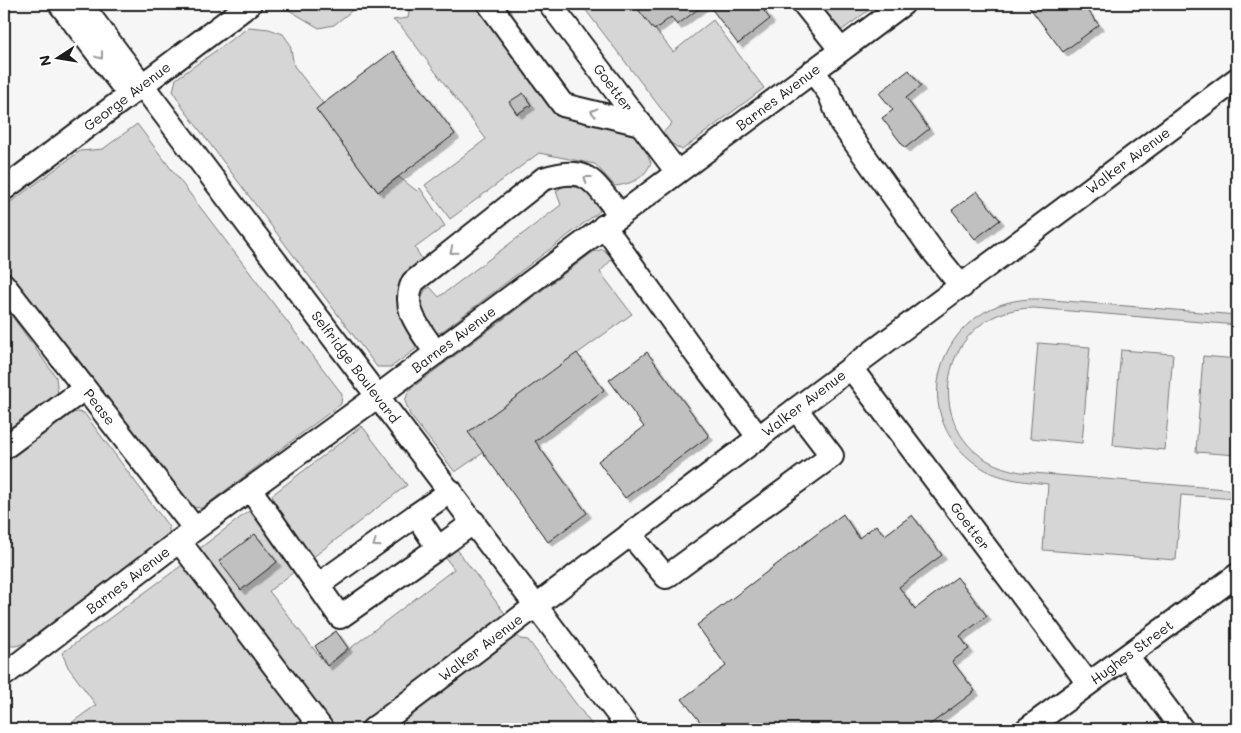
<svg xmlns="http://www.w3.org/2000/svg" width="1241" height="733" viewBox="0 0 1241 733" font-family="Mali,sans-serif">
<defs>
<filter id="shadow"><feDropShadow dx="4.5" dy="4.5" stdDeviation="0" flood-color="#0004"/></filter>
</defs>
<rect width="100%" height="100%" fill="#f6f6f6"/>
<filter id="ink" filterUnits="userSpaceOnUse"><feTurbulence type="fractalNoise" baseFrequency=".02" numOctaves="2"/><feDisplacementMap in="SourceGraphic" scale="10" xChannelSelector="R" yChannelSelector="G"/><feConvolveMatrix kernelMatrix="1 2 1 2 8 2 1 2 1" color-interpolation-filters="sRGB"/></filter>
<g filter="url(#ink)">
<g fill="#d6d6d6" stroke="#797979">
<path d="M279,4h81l-26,21 -15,3z"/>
<path d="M410,4h71l79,109 76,23 10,14 5,13c-7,16 -20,21 -36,23l-20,-22 -56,-11 -89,66 -25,-34 61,-46 -85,-113 -8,-6 15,-2z"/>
<path d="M581,4h55l37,48 40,-32 51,68 -82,62 -22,-14 12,-13z"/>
<path d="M811,4h66l-35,26 -9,-1z"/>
<path d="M249,27l20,2 14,5 7,10 4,22 29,37 -7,6 62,83 21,-15 18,14 3,-3 25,38 -30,22 10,16 -20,18 -7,24 3,14 14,20 1,9 -25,18h-14l-194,-259 -10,-17 3,-12z"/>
<path d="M137,124l205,270 -1,10 -139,104 -12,-1 -186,-239v-61l76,-56 23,-2z"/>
<path d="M564,186l24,2 12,23 -160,122 -8,-2 -13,-15v-13l6,-13 5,-3 9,10 122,-92 -5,-14z"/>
<path d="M603,249l10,9 -13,14 32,42 -163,118 14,21 -28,19 -45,-57 -5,-14 4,-11 184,-138z"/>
<path d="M1040,299l197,16v10l-203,-17c-105,0 -118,148 -13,164l216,18v9l-56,-4 -5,65 -133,-10 5,-66c-25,-3 -48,-4 -69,-18 -80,-53 -36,-171 61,-167z"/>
<path d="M4,305l52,72 2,18 -54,42z"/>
<path d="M1038,343l52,4 -8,96 -52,-5z"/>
<path d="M1121,350l52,4 -8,96 -52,-5z"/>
<path d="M1203,356l34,3v96l-41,-3z"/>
<path d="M78,412l6,1 85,114v7l-143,108c-9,5 -13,5 -22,2v-185l62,-45z"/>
<path d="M362,426l45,59 -138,106 58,75 127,-97 -10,-13 12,-8 50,67 -150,114h-26l-135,-177 54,-41 10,5 16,-12 -3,-9z"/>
<path d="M185,563l131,166h-253l33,-24 -28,-38 -6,-14z"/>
<path d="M516,633l4,6 8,1 67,89h-207z"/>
</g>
<g fill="#c0c0c0" stroke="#1c1c1c" filter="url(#shadow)">
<path d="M634,4h71l-28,21 -6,-8 -17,13z"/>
<path d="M708,4h51l11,15 -32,25z"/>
<path d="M1027,4h56l16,21 -36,27z"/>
<path d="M393,51l62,83 -77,58 -62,-83z"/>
<path d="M909,70l12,16 -15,12 23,31 -24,19 -23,-30 11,-8 -14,-17z"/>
<path d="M523,93l8,12 -14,9 -8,-12z"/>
<path d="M977,191l23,29 -25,19 -23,-29z"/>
<path d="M647,352l62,84 -84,62 -27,-37 46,-34 -35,-47z"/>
<path d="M577,353l27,37 -69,51 52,72 -39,29 -80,-110z"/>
<path d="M843,514l16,24 17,-13 9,10 27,-20 30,40 -43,32 16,22 42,-32 30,39 -27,20 9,13 -17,12 23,30 -51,38h-218l-24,-30 44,-33 -29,-41z"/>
<path d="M255,534l22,28 -36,28 -22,-29z"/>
<path d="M336,631l12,17 -21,18 -12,-20z"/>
</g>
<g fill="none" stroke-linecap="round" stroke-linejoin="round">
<g stroke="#1c1c1c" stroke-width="26">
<g id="minor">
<path d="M60,4l68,89"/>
<path id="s1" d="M81,4l548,725"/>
<path d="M489,4l74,101 78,19"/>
<path id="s2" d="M550,4l127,168"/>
<path d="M804,4l37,46"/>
<path d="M813,71l16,22 12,30 91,127 30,37"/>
<path id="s3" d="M4,189l246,-185"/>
<path d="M604,226l94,131 61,81"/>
<path id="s4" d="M4,285l191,244"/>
<path d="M436,353c-15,-23 -36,-44 -23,-71l130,-103c47,-15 49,3 77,35"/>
<path id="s5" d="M851,368l237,315"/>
<path d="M4,448l80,-59"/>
<path d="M250,489l90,128 98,-69"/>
<path d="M451,491l-35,24 22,33 36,-26"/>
<path d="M630,534l36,43 166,-121 -36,-47"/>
<path d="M179,541l143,188"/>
<path d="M318,585l98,-70"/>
<path d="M1128,657l54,72"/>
<path id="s6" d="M4,675l191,-146 183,-133 525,-392"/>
<path id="s7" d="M373,729l423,-320 441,-330"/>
<path id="s8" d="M1027,729l210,-154"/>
</g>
</g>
<use href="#minor" stroke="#fff" stroke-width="22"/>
</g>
<defs><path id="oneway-chevron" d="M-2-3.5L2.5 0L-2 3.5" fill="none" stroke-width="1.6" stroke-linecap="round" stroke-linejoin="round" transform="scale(1.25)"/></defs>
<g stroke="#999">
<use href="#oneway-chevron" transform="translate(100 56) rotate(53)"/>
<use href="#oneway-chevron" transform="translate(594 112) rotate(-166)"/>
<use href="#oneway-chevron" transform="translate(587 179) rotate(-143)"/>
<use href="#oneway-chevron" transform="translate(453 251) rotate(141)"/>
<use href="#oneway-chevron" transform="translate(376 544) rotate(145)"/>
</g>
</g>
<g text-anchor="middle" stroke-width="4" stroke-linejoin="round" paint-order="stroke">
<g font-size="14" fill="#1c1c1c" stroke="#fff">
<text dy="5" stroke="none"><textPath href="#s2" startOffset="105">Goetter</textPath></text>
<text dy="5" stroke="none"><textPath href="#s3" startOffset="154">George Avenue</textPath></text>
<text dy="5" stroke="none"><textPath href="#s6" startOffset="966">Barnes Avenue</textPath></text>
<text dy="5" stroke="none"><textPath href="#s7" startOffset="945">Walker Avenue</textPath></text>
<text dy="5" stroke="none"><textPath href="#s6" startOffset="561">Barnes Avenue</textPath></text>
<text dy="5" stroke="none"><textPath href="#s1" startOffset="455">Selfridge Boulevard</textPath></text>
<text dy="5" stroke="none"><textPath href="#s7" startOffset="540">Walker Avenue</textPath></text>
<text dy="5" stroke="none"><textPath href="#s4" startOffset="155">Pease</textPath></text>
<text dy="5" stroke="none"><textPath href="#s5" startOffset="198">Goetter</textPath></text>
<text dy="5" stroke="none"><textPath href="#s6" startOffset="156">Barnes Avenue</textPath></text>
<text dy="5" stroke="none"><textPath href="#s7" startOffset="135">Walker Avenue</textPath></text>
<text dy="5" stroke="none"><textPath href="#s8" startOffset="130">Hughes Street</textPath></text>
</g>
</g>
<rect width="1241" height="733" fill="none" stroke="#fff" stroke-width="20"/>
<rect x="10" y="10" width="1221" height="713" fill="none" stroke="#1c1c1c" stroke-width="2" filter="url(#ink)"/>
<g transform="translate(58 58) rotate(258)" stroke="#ffffff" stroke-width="4" paint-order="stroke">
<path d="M0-4L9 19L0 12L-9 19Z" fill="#1c1c1c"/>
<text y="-8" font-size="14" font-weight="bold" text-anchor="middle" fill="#1c1c1c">N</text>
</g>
</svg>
